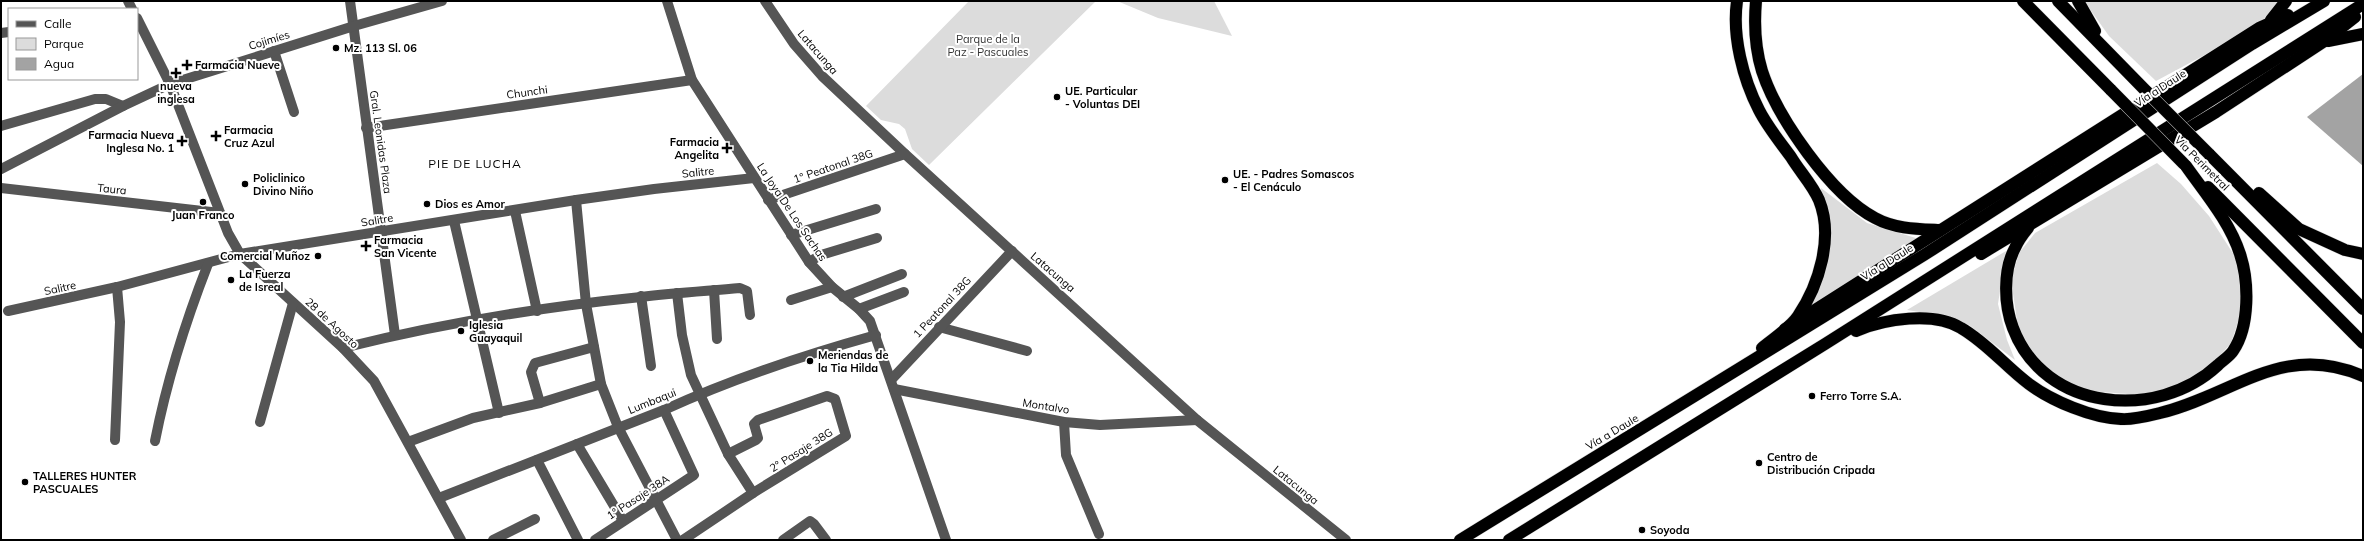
<svg xmlns="http://www.w3.org/2000/svg" width="2364" height="541" viewBox="0 0 2364 541" font-family="Mulish,sans-serif">
<rect width="100%" height="100%" fill="#fff"/>
<g fill="#dcdcdc">
<path d="M969,1h127l-167,164 -17,-16 -7,-20 -6,-5 -18,-4 -15,-14z"/>
<path d="M1117,1h97l18,35 -74,-18z"/>
<path d="M2084,1h196l-20,22 -18,12 -86,46 -47,-45z"/>
<path d="M2157,163l24,21 28,32 27,42 6,26 -1,29 -10,30 -19,22 -29,20 -42,10 -52,-4 -22,-8 -20,-13 -18,-20 -11,-23 -7,-47 8,-27 16,-20z"/>
<path d="M1821,188l46,35 52,16 -116,75 25,-58z"/>
<path d="M2006,251l-8,53 9,36 8,20 -46,-35 -31,-10 -31,-5z"/>
</g>
<path fill="#a3a3a3" d="M2363,74v92l-56,-49z"/>
<g fill="none" stroke-linecap="round" stroke-linejoin="round">
<g stroke="#dbdbdb" stroke-width="13">
<g id="highway">
<path d="M1737,1c-5,35 6,78 22,109 8,16 21,32 32,47 9,15 21,27 28,43 15,37 0,85 -21,116 -8,12 -24,22 -36,32"/>
<path d="M1756,1c-2,23 -1,47 6,70 15,46 69,124 113,147 20,11 43,11 65,12"/>
<path d="M2023,1l88,89"/>
<path d="M2058,1l89,91"/>
<path d="M2078,1l17,30"/>
<path d="M2271,20l15,-19"/>
<path d="M2328,41l35,-7"/>
<path d="M2209,154l154,155"/>
<path d="M2208,187l155,156"/>
<path d="M2259,193l40,36 46,21 18,4"/>
<path d="M2028,228c-5,6 -10,13 -13,20 -12,22 -11,57 -2,80 31,83 144,94 205,37 4,-4 12,-9 15,-14 17,-25 16,-70 7,-97 -10,-32 -35,-61 -54,-88"/>
<path d="M1981,254l235,-142 107,-70 32,-25"/>
<path d="M1785,329l474,-301 29,-13"/>
<path d="M1856,331c28,-12 78,-20 105,-3 26,15 44,38 68,56 23,17 63,34 92,35 12,1 27,-3 39,-6 74,-18 122,-72 203,-37"/>
<path d="M1460,540l464,-285 328,-211 72,-43"/>
<path d="M1509,540l316,-196 538,-340"/>
</g>
</g>
<g stroke="#555" stroke-width="10">
<path d="M128,1l4,8"/>
<path d="M350,1l45,334"/>
<path d="M667,1l25,79 117,182 23,25 27,22 11,12 76,219"/>
<path d="M765,1l29,43 28,32 83,78 292,266 149,120"/>
<path d="M137,18l33,66 58,149 12,21 103,94 31,33 87,159"/>
<path d="M1,33l8,-1"/>
<path d="M274,51l20,61"/>
<path d="M1,126l94,-27h11l17,7"/>
<path d="M366,128l326,-48"/>
<path d="M1,169l122,-63 47,-22 184,-58 88,-25"/>
<path d="M1,188l219,25"/>
<path d="M576,200l10,104 15,80 17,43 59,113"/>
<path d="M768,200l137,-46"/>
<path d="M515,211l22,100"/>
<path d="M454,221l45,192"/>
<path d="M791,235l85,-26"/>
<path d="M809,262l12,-7 56,-17"/>
<path d="M714,290l3,49"/>
<path d="M677,293l5,42 9,40 37,79 25,39"/>
<path d="M641,296l10,70"/>
<path d="M843,297l59,-23"/>
<path d="M791,300l41,-13"/>
<path d="M859,309l45,-17"/>
<path d="M8,311l109,-24 123,-33 336,-54 78,-11 100,-11"/>
<path d="M939,327l88,24"/>
<path d="M343,348c96,-24 199,-41 298,-51 33,-4 66,-6 99,-9l7,3 3,24"/>
<path d="M891,380l121,-129"/>
<path d="M894,389l170,33 36,3 97,-5"/>
<path d="M540,403l-9,-31 4,-9 59,-16"/>
<path d="M260,422l33,-119"/>
<path d="M1064,422l2,33 33,79"/>
<path d="M115,440l5,-118 -3,-35"/>
<path d="M155,441c12,-61 30,-118 53,-177"/>
<path d="M408,442l65,-24 67,-15 61,-19"/>
<path d="M577,444l46,77"/>
<path d="M537,460l41,80"/>
<path d="M439,498l225,-88c68,-31 140,-55 212,-75"/>
<path d="M493,540l42,-21"/>
<path d="M595,540l99,-65 -30,-65"/>
<path d="M683,540l70,-47 93,-57 -11,-37 -8,-3 -69,24 -4,4 4,14 -2,2 -28,14"/>
<path d="M783,540l27,-19 4,3 12,16"/>
</g>
<use href="#highway" stroke="#000" stroke-width="12"/>
<g stroke="#dbdbdb" stroke-width="13" stroke-linecap="butt">
<g id="highway-bridge">
<path d="M2111,90l73,74"/>
<path d="M2147,92l62,62"/>
</g>
</g>
<use href="#highway-bridge" stroke="#000" stroke-width="12"/>
</g>
<g fill="#000" stroke="#fff" stroke-width="1.5">
<circle cx="336" cy="48" r="4"/>
<path d="M185 59h4v4h4v4h-4v4h-4v-4h-4v-4h4z"/>
<path d="M174 67h4v4h4v4h-4v4h-4v-4h-4v-4h4z"/>
<circle cx="1057" cy="97" r="4"/>
<path d="M214 130h4v4h4v4h-4v4h-4v-4h-4v-4h4z"/>
<path d="M180 135h4v4h4v4h-4v4h-4v-4h-4v-4h4z"/>
<path d="M725 142h4v4h4v4h-4v4h-4v-4h-4v-4h4z"/>
<circle cx="1225" cy="180" r="4"/>
<circle cx="245" cy="184" r="4"/>
<circle cx="203" cy="202" r="4"/>
<circle cx="427" cy="204" r="4"/>
<path d="M364 240h4v4h4v4h-4v4h-4v-4h-4v-4h4z"/>
<circle cx="318" cy="256" r="4"/>
<circle cx="231" cy="280" r="4"/>
<circle cx="461" cy="331" r="4"/>
<circle cx="810" cy="361" r="4"/>
<circle cx="1812" cy="396" r="4"/>
<circle cx="1759" cy="463" r="4"/>
<circle cx="25" cy="482" r="4"/>
<circle cx="1642" cy="530" r="4"/>
</g>
<g text-anchor="middle" stroke-width="4" stroke-linejoin="round" paint-order="stroke">
<g font-size="11" fill="#333" stroke="#fff">
<text x="988" y="43">Parque de la<tspan x="988" dy="13">Paz - Pascuales</tspan></text>
</g>
<g font-size="11" fill="#000" stroke="#fff">
<text transform="translate(269 40) rotate(-17)" y="4">Cojimíes</text>
<text transform="translate(818 52) rotate(49)" y="4">Latacunga</text>
<text transform="translate(2160 88) rotate(-33)" y="4">Vía a Daule</text>
<text transform="translate(527 92) rotate(-8)" y="4">Chunchi</text>
<text transform="translate(381 142) rotate(82)" y="4">Gral. Leonidas Plaza</text>
<text transform="translate(2202 163) rotate(45)" y="4">Vía Perimetral</text>
<text transform="translate(833 166) rotate(-19)" y="4">1° Peatonal 38G</text>
<text transform="translate(698 172) rotate(-6)" y="4">Salitre</text>
<text transform="translate(112 189) rotate(6)" y="4">Taura</text>
<text transform="translate(792 212) rotate(56)" y="4">La Joya De Los Sachas</text>
<text transform="translate(377 220) rotate(-9)" y="4">Salitre</text>
<text transform="translate(1887 262) rotate(-32)" y="4">Vía a Daule</text>
<text transform="translate(1053 272) rotate(41)" y="4">Latacunga</text>
<text transform="translate(60 288) rotate(-12)" y="4">Salitre</text>
<text transform="translate(942 307) rotate(-47)" y="4">1 Peatonal 38G</text>
<text transform="translate(332 323) rotate(43)" y="4">28 de Agosto</text>
<text transform="translate(652 401) rotate(-22)" y="4">Lumbaqui</text>
<text transform="translate(1046 406) rotate(9)" y="4">Montalvo</text>
<text transform="translate(1612 432) rotate(-31)" y="4">Vía a Daule</text>
<text transform="translate(801 450) rotate(-32)" y="4">2° Pasaje 38G</text>
<text transform="translate(1296 485) rotate(39)" y="4">Latacunga</text>
<text transform="translate(638 497) rotate(-33)" y="4">1° Pasaje 38A</text>
</g>
<g font-size="11" font-weight="bold" fill="#000" stroke="#fff" text-anchor="start">
<text x="344" y="52">Mz. 113 Sl. 06</text>
<text x="195" y="69">Farmacia Nueve</text>
<text x="176" y="90" text-anchor="middle">nueva<tspan x="176" dy="13">inglesa</tspan></text>
<text x="1065" y="95">UE. Particular<tspan x="1065" dy="13">- Voluntas DEI</tspan></text>
<text x="224" y="134">Farmacia<tspan x="224" dy="13">Cruz Azul</tspan></text>
<text x="174" y="139" text-anchor="end">Farmacia Nueva<tspan x="174" dy="13">Inglesa No. 1</tspan></text>
<text x="719" y="146" text-anchor="end">Farmacia<tspan x="719" dy="13">Angelita</tspan></text>
<text x="1233" y="178">UE. - Padres Somascos<tspan x="1233" dy="13">- El Cenáculo</tspan></text>
<text x="253" y="182">Policlinico<tspan x="253" dy="13">Divino Niño</tspan></text>
<text x="435" y="208">Dios es Amor</text>
<text x="203" y="219" text-anchor="middle">Juan Franco</text>
<text x="374" y="244">Farmacia<tspan x="374" dy="13">San Vicente</tspan></text>
<text x="310" y="260" text-anchor="end">Comercial Muñoz</text>
<text x="239" y="278">La Fuerza<tspan x="239" dy="13">de Isreal</tspan></text>
<text x="469" y="329">Iglesia<tspan x="469" dy="13">Guayaquil</tspan></text>
<text x="818" y="359">Meriendas de<tspan x="818" dy="13">la Tia Hilda</tspan></text>
<text x="1820" y="400">Ferro Torre S.A.</text>
<text x="1767" y="461">Centro de<tspan x="1767" dy="13">Distribución Cripada</tspan></text>
<text x="33" y="480">TALLERES HUNTER<tspan x="33" dy="13">PASCUALES</tspan></text>
<text x="1650" y="534">Soyoda</text>
</g>
<g font-size="12" letter-spacing="1" fill="#000" stroke="#fff">
<text x="475" y="168">PIE DE LUCHA</text>
</g>
</g>
<rect width="2364" height="541" fill="none" stroke="#000000" stroke-width="4"/>
<rect x="8" y="8" width="130" height="72" fill="#ffffff" stroke="#999999"/>
<rect x="16" y="21" width="20" height="6" fill="#555555" stroke="#999999"/>
<text x="44" y="28" font-size="12" fill="#000000">Calle</text>
<rect x="16" y="38" width="20" height="12" fill="#dcdcdc" stroke="#999999"/>
<text x="44" y="48" font-size="12" fill="#000000">Parque</text>
<rect x="16" y="58" width="20" height="12" fill="#a3a3a3" stroke="#999999"/>
<text x="44" y="68" font-size="12" fill="#000000">Agua</text>
</svg>
